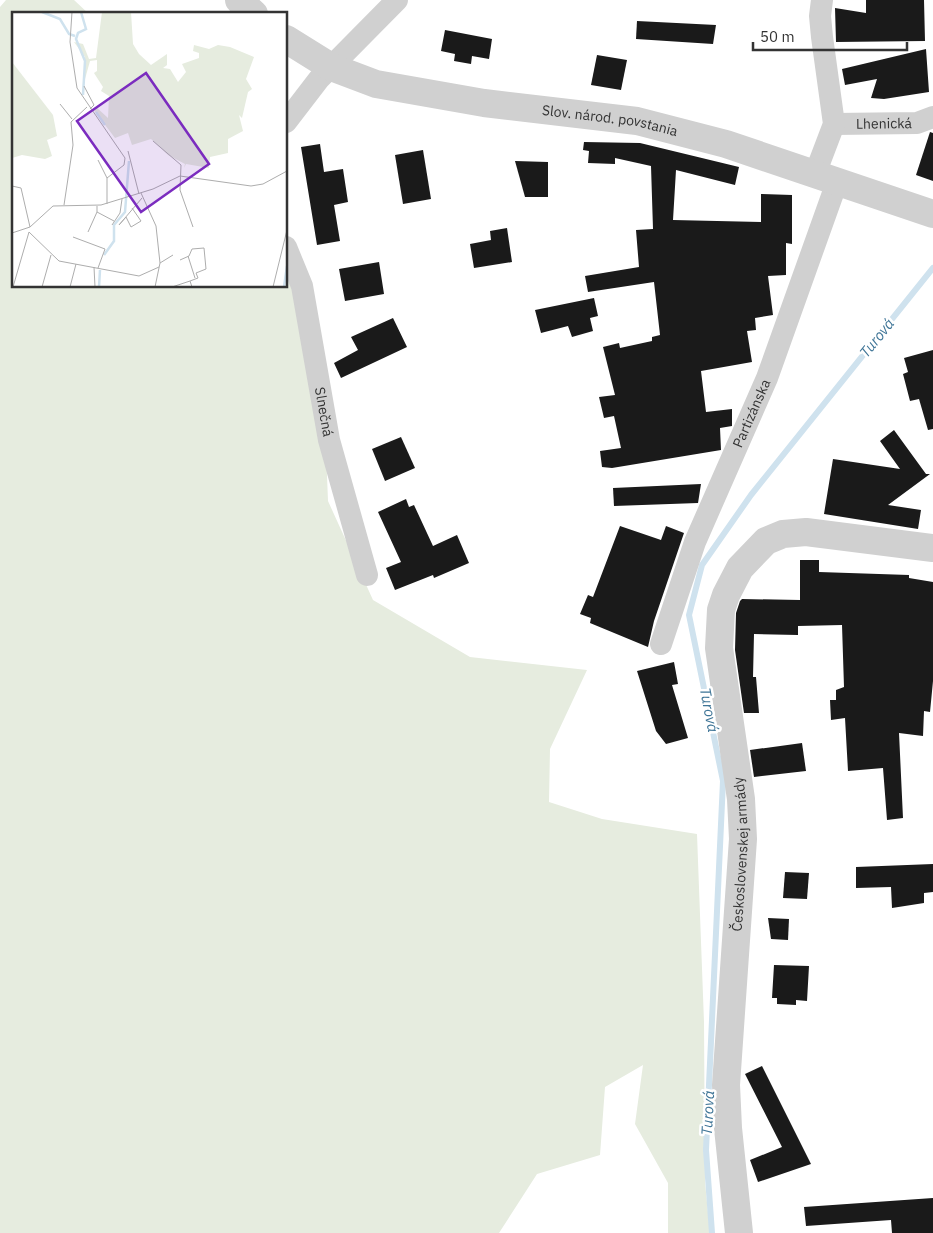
<svg xmlns="http://www.w3.org/2000/svg" width="933" height="1233" viewBox="0 0 933 1233" font-family="'IBM Plex Sans',sans-serif">
<rect width="100%" height="100%" fill="#fff"/>
<path fill="#e6ecdf" d="M6,0h68l15,14h-75v272h272v-17l36,81 6,151 45,99 97,57 117,13 -37,79 -1,53 53,17 95,15 7,188 1,160 5,51h-42v-50l-33,-59 8,-59 -38,22 -5,68 -63,19 -38,59h-499v-1226z"/>
<g fill="none" stroke-linecap="round" stroke-linejoin="round">
<path stroke="#cfe2ee" stroke-width="6" d="M712,1233l-6,-83 17,-369 -34,-166 13,-50 49,-70 182,-227"/>
</g>
<g fill="#1a1a1a">
<path d="M866,0h58l1,41 -89,1 -1,-34 31,5z"/>
<path d="M637,21l79,4 -3,19 -77,-5z"/>
<path d="M445,30l47,9 -3,20 -17,-3 -1,8 -17,-3 1,-7 -14,-3z"/>
<path d="M926,49l3,43 -45,7 -13,-1 6,-19 -32,6 -3,-16z"/>
<path d="M597,55l30,5 -6,30 -30,-5z"/>
<path d="M930,132l3,1v48l-17,-6z"/>
<path d="M584,142l56,1 99,24 -4,18 -59,-15 -3,50 88,2v-28l31,1v49l-6,-1v32l-18,1 5,39 -18,3 1,12 -9,1 5,31 -51,9 5,41 26,-3v17l-12,2 1,22 -109,18 -10,-1 -2,-16 21,-3 -7,-32 -10,2 -5,-21 16,-2 -12,-48 16,-4 1,5 32,-7v-4l8,-2 -6,-53 -66,10 -3,-16 54,-9 -3,-37 17,-1 -2,-63 -36,-8v6l-27,-1 1,-12 -6,-1z"/>
<path d="M320,144l4,28 19,-3 5,33 -14,3 6,36 -23,4 -16,-98z"/>
<path d="M423,150l8,49 -28,5 -8,-49z"/>
<path d="M515,161l33,1v35h-23z"/>
<path d="M507,228l5,34 -38,6 -4,-24 21,-4 -1,-9z"/>
<path d="M379,262l5,32 -39,7 -6,-32z"/>
<path d="M594,298l4,18 -8,2 3,13 -21,6 -4,-11 -27,7 -6,-23z"/>
<path d="M393,318l14,29 -66,31 -7,-15 24,-13 -7,-13z"/>
<path d="M933,350v79l-5,1 -9,-31 -9,2 -7,-27 5,-2 -4,-14z"/>
<path d="M894,430l32,44h4l-42,31 33,5 -3,19 -94,-15 9,-55 67,10 -20,-28z"/>
<path d="M401,437l14,31 -30,13 -13,-32z"/>
<path d="M701,484l-3,19 -84,3 -1,-18z"/>
<path d="M406,499l3,8 5,-2 19,41 24,-11 12,28 -35,15 -1,-3 -38,15 -9,-22 15,-6 -23,-50z"/>
<path d="M620,526l41,14 5,-14 18,7 -30,88 -6,26 -58,-24 1,-5 -11,-4 8,-19 5,2z"/>
<path d="M800,560h19v12l90,3v3l24,4v99l-3,31 -6,-1 -1,25 -24,-3 4,85 -16,2 -4,-52 -35,3 -3,-53 -14,2 -1,-20h6v-10l8,-3 -2,-62 -44,1v9l-44,-1 -1,43h3l3,36h-15l-9,-63 1,-37 4,-12 2,-2 58,1z"/>
<path d="M674,662l4,22 -6,1 16,53 -22,6 -10,-13 -19,-60z"/>
<path d="M802,743l4,28 -52,6 -4,-27z"/>
<path d="M933,864v28l-9,1v10l-32,5 -1,-21 -35,1v-21z"/>
<path d="M785,872l24,1 -2,26 -24,-1z"/>
<path d="M768,918l21,1 -1,21 -17,-1z"/>
<path d="M774,965l35,1 -2,35 -11,-1v5l-19,-1v-6h-5z"/>
<path d="M762,1066l49,98 -53,18 -8,-22 32,-13 -37,-73z"/>
<path d="M933,1198v35h-41l-1,-13 -85,6 -2,-19z"/>
</g>
<g fill="none" stroke-linecap="round" stroke-linejoin="round">
<g stroke="#d0d0d0" stroke-width="22">
<path d="M286,122l33,-43 78,-79"/>
<path id="s1" d="M834,124l83,-1 16,-6"/>
<path d="M815,174l19,-50 -12,-87 -2,-21 2,-16"/>
<path id="s2" d="M286,247l16,39 27,154 38,135"/>
<path id="s3" d="M661,644l34,-102 72,-164 70,-196"/>
</g>
<g stroke="#d0d0d0" stroke-width="28">
<path d="M239,0l15,14"/>
<path id="s4" d="M286,39l45,28 45,17 108,19 153,18 89,23 207,70"/>
<path id="s5" d="M739,1233l-11,-105 -2,-43 17,-246 -2,-40 -22,-151 2,-38 5,-15 14,-27 26,-27 17,-7 23,-2 127,16"/>
</g>
</g>
<g text-anchor="middle" stroke-width="5" stroke-linejoin="round" paint-order="stroke">
<g font-size="14" fill="#333" stroke="#fff">
<text dy="5" stroke="none"><textPath href="#s4" startOffset="338">Slov. národ. povstania</textPath></text>
<text dy="5" stroke="none"><textPath href="#s1" startOffset="50">Lhenická</textPath></text>
<text dy="5" stroke="none"><textPath href="#s2" startOffset="170">Slnečná</textPath></text>
<text dy="5" stroke="none"><textPath href="#s3" startOffset="248">Partizánska</textPath></text>
<text dy="5" stroke="none"><textPath href="#s5" startOffset="380">Československej armády</textPath></text>
</g>
<g font-size="15" font-style="italic" fill="#3f7597" stroke="#fff">
<text transform="translate(877 338) rotate(-51)" y="5">Turová</text>
<text transform="translate(709 710) rotate(79)" y="5">Turová</text>
<text transform="translate(708 1113) rotate(-87)" y="5">Turová</text>
</g>
</g>
<g transform="translate(12 12)">
<rect width="275" height="275" fill="#fff"/>
<path d="M90,0h29l2,32 6,10 12,11 16,-11v11l-4,3 7,1 8,13 8,-10 -4,-8 17,-6v-5l-6,-2 1,-6 15,4 9,-4 12,2 24,10 -8,22 6,10 -4,3 -6,26 -3,-3 4,16 -15,8v14l-18,4 -1,11 -23,-4 -2,4 1,-4 -17,-9 -17,-16 -19,6 -4,-12 -13,5 -22,-29 3,-2 12,11 1,-22 -8,-5 2,-4 -9,-14 3,-2v-11l-7,1 -5,18v-22l-11,-15 9,2 6,15 7,-1zM0,50l41,53 4,21 -10,4 5,16 -7,3 -23,-4 -10,3z" fill="#e6ecdf"/>
<path fill="none" stroke="#cfe2ee" stroke-width="2.5" d="M30,0l18,7 9,15 6,2M69,0l5,17 -8,4 -2,6 9,22 -2,34M84,100l9,13M92,243l10,-14v-16l11,-13 4,-51M87,275l1,-17M272,275l3,-21"/>
<path fill="none" stroke="#adadad" stroke-width="1" d="M60,0l-2,30 7,46 48,70 -1,7 -17,13v26M72,74l10,19 -4,4M48,92l12,15M141,129l28,24 -1,25 13,37M116,139l11,43M86,148l9,18M0,174l9,2 9,39M129,181l15,33 4,37 -5,24M52,193l9,-60 -2,-23 16,-15M85,194v6l17,9M100,213l8,-12 2,-14M107,213l7,-8 5,10 10,-6 -9,-13M107,213l23,-27M17,220l30,29 80,15 20,-9M76,220l9,-20M0,221l18,-6 23,-21 48,-1 52,-16 27,-13 71,10 12,-2 24,-13M61,225l32,12 -7,19M176,244l7,22M168,248l9,-4 3,-7 12,-1 2,21 -10,4 2,5 -8,3M148,251l13,-8M82,255l1,20M1,275l16,-55M30,275l9,-32M58,275l6,-23M160,275l18,-6 2,6M261,275l14,-57"/>
<path fill="#7b2cbf" fill-opacity="0.15" stroke="#7b2cbf" stroke-width="2.5" d="M134,61l63,91 -68,48 -64,-91z"/>
<rect width="275" height="275" fill="none" stroke="#333" stroke-width="2.5"/>
</g>
<path d="M753 42v8h154v-8" fill="none" stroke="#333333" stroke-width="2.5"/>
<text x="760" y="42" font-size="15" fill="#333333" stroke="#ffffff" stroke-width="4" paint-order="stroke">50 m</text>
</svg>
